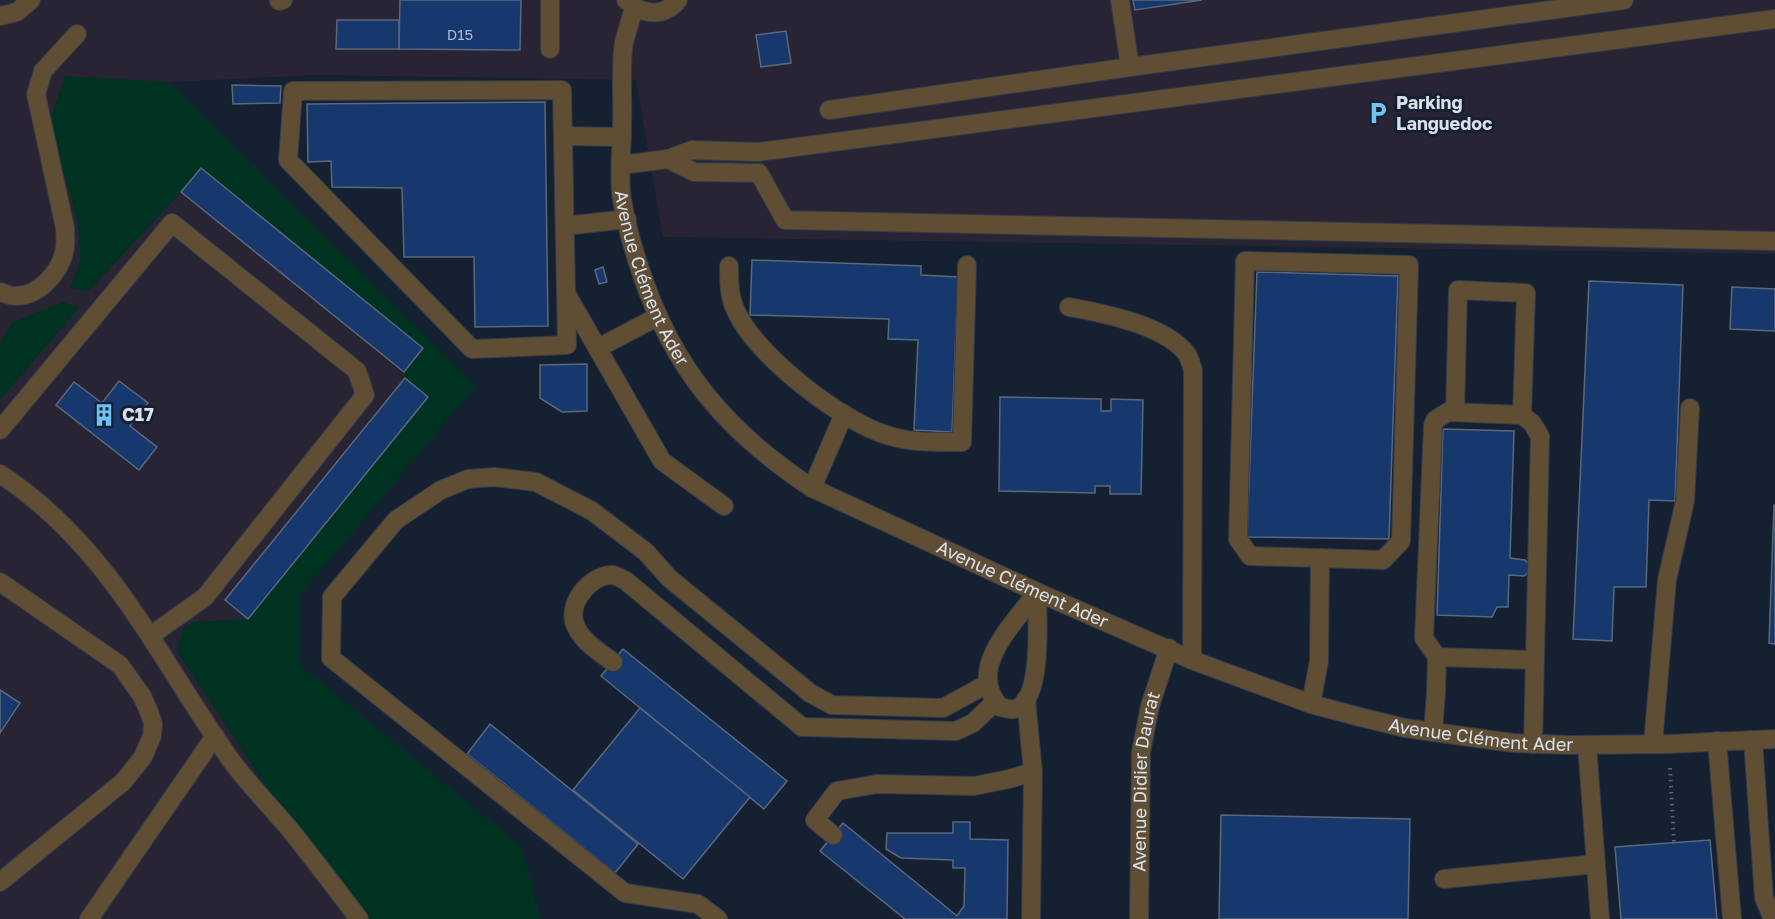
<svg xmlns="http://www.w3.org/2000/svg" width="1775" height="919" viewBox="0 0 1775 919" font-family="'Golos Text',sans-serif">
<rect width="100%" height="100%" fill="#152031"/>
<path fill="#282434" d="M0,0h1775v254l-1112,-17 -27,-157 -320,-5 -146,7 306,304 -176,209v70l221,181 20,73h-541z"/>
<g fill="#003221">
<path d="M65,76l104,6 307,304 -176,209v70l221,181 20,73h-173l-102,-133 -89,-135 6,-22 9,-7 56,-3 180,-222 -23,-19 -1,-6 -223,-180 -92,99 -19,-3 11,-30 -4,-41 -28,-93z"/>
<path d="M63,302l16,6 -79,92v-56l12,-21z"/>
</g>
<g fill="#17386d" stroke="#5b677c" stroke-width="1.5">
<path d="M400,0h121l-1,50 -121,-1z"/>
<path d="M1133,0h69l-67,10z"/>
<path d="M337,20h62v29h-63z"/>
<path d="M786,31l5,32 -30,4 -5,-32z"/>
<path d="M232,85l49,1 -1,17 -47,1z"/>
<path d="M545,102l3,224 -73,1 -1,-70h-70l-2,-69 -70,-1 -1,-26 -23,1 -1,-58z"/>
<path d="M201,168l222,180 -19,24 -223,-180z"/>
<path d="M752,260l169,6v9l37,2 -6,155 -38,-2 4,-90 -30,-1 1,-20 -139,-4z"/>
<path d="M603,267l4,15 -8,2 -4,-14z"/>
<path d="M1257,272l141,4 -9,263 -142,-2z"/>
<path d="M1589,281l94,4 -8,216 -26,-1 -3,87h-32l-2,54 -39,-2z"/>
<path d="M1732,287l43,2v42l-45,-2z"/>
<path d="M587,364v47l-25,1 -22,-14v-33z"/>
<path d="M405,378l23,19 -180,222 -23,-19z"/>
<path d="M119,381l29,22 -18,23 27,21 -18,23 -83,-65 18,-23 28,21z"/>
<path d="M1000,397l101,2v12h10v-12l32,1 -2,94h-31v-8h-15v7l-96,-2z"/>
<path d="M1443,429l71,2 -4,127 15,2 5,6 -1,6 -5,4 -15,-1 -1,32h-11l-5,10 -55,-2z"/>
<path d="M1774,505h1v139l-6,-1z"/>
<path d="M623,649l164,132 -23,28 -163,-133z"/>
<path d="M0,690l20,13 -20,30z"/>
<path d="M640,708l110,89 -67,82 -110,-89z"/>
<path d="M490,724l148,120 -23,29 -148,-119z"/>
<path d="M1221,815l189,4 -2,100h-189z"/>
<path d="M953,822h17v17l38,1 -1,79h-102l-85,-68 23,-28 114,93 7,-10 1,-38h-12v-8l-52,-2 -15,-9 1,-16h66z"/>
<path d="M1710,840l7,79h-96l-6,-72z"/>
</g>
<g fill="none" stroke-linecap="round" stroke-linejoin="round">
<g stroke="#313b4b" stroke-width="20">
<g id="lane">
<path d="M550,0v49"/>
<path d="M279,1l4,-1"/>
<path d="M0,16l17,-4 14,-12"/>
<path d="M1130,67l494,-67"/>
<path d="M562,90l5,255 -95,4 -184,-189 5,-69z"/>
<path d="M829,110l301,-43 -10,-67"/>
<path d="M563,136l59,1"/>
<path d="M668,159l26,13 65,1 26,47 990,21"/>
<path d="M621,165l47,-6 24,-9 66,2 1017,-133"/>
<path d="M565,226l62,-7"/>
<path d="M1245,261l164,4 -8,276 -18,19 -133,-4 -12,-17z"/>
<path d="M729,266c0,16 0,31 7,45 19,44 108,113 154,125 23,7 48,6 72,6l5,-177"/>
<path d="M0,292c4,1 10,4 14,4 25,1 48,-25 51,-49 1,-6 0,-13 0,-19l-29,-134 7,-23 34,-37"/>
<path d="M567,295l95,166 62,45"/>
<path d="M1069,307c34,6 95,18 117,46 4,5 5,12 7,17l-1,290"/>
<path d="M598,348l59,-31"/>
<path d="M1455,412l3,-122 68,3 -4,122"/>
<path d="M0,430l172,-207 185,148 8,24 -160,202 -55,39"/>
<path d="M0,474c109,71 158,183 230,285 19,26 42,49 62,73 23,29 45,58 67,87"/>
<path d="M812,488l32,-74"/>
<path d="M0,582l120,83 22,31 8,18 3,10 -1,12 -9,21 -20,25 -123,100"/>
<path d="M1037,592c0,26 6,103 -19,116 -6,3 -12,0 -18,-1 -35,-38 14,-83 37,-115z"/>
<path d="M1437,657l98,3"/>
<path d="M613,662c-15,-11 -34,-22 -39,-41 -5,-20 18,-47 39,-46 4,1 9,4 13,6l176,146 154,4 17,-8 22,-21"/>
<path d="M1026,699l7,73 -2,147"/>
<path d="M1311,704l8,-43 1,-103"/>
<path d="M1433,732l3,-40 1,-35 -13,-19 9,-212 2,-6 13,-8 74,3 10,8 8,13 -7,308"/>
<path d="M1753,740l11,158 9,21"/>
<path d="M1717,741l15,178"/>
<path d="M1653,744l14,-164 18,-79 5,-93"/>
<path d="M1587,745l13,174"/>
<path d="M833,835l-18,-15 22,-29 40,-7 97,2 35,-7 24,-7"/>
<path d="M1444,879l152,-15"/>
<path d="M89,919l126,-183"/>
<path d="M718,919l-20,-15 -73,-11 -294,-235 1,-61 64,-77 45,-30 27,-11 26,-2 42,5 56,29 54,41 23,26 141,115 22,12 111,3 44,-24"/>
</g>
</g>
<g stroke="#313b4b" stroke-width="20">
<g id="street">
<path d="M626,0c15,15 38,18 52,0"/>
<path id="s1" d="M634,7c-3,12 -7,24 -10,35 -4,22 -1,59 -2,82 0,23 -3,46 -1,69 4,27 11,53 20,79 32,97 86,160 171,216l225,104 155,68 119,44 45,12 49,12 108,15 58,2 98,-1 106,-5"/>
<path id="s2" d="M1139,919l2,-167 9,-46 19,-58"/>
</g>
</g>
<path stroke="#5b6574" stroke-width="4" stroke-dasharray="1.5 4.5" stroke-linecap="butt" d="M1670,768l4,74"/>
<use href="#lane" stroke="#5f4e34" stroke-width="18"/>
<use href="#street" stroke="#5f4e34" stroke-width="18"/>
</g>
<defs>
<g id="parking-bare" transform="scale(1.8)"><path d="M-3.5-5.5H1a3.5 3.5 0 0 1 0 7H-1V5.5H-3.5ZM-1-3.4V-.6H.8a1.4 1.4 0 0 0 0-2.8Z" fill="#6fc2f4" stroke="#152031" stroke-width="2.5" paint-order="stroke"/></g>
<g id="building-bare" transform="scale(1.8)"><path d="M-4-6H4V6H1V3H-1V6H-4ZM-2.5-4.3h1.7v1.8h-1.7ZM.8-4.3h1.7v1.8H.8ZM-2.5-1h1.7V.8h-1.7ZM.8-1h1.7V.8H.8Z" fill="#6fc2f4" stroke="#152031" stroke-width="2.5" paint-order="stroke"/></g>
</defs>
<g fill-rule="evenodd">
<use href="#parking-bare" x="1378" y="113"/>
<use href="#building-bare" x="104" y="415"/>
</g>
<g text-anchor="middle" stroke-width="6" stroke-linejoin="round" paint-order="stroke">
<g font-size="15" fill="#a9b7cd">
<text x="460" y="40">D15</text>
</g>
<g font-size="18" font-weight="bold" fill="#dae1ed" stroke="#152031" text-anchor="start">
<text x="1396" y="109">Parking<tspan x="1396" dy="21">Languedoc</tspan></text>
<text x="122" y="421">C17</text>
</g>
<g font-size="18" fill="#dae1ed" stroke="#152031">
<text dy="6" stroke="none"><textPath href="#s1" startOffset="278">Avenue Clément Ader</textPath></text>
<text dy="6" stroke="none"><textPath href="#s1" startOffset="782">Avenue Clément Ader</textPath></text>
<text dy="6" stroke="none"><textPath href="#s1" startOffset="1268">Avenue Clément Ader</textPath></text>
<text dy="6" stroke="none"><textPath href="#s2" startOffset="138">Avenue Didier Daurat</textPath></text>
</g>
</g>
</svg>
